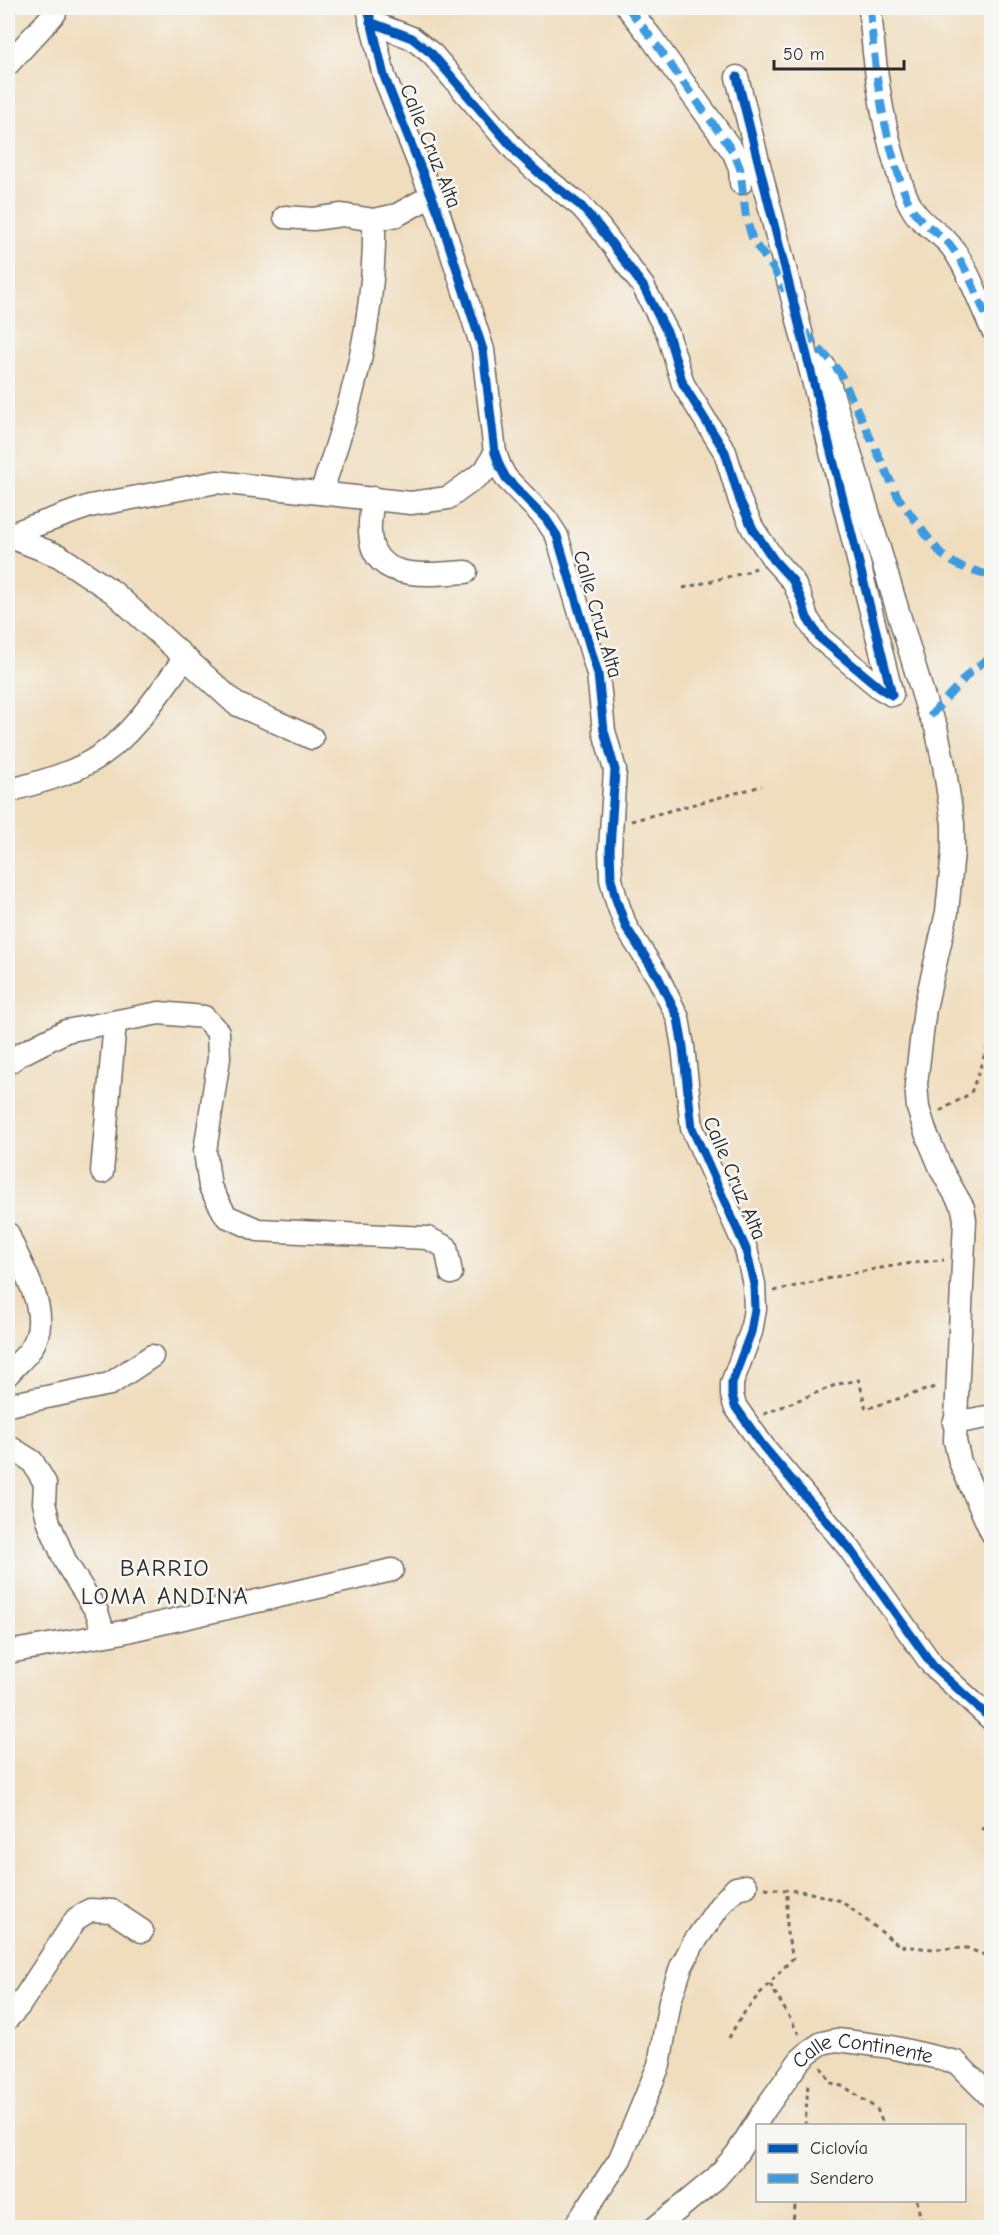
<svg xmlns="http://www.w3.org/2000/svg" width="999" height="2235" viewBox="0 0 999 2235" font-family="'Comic Neue',sans-serif">
<rect width="100%" height="100%" fill="#f6f6f2"/>
<filter id="ink" filterUnits="userSpaceOnUse"><feTurbulence type="fractalNoise" baseFrequency=".0167" numOctaves="2"/><feDisplacementMap in="SourceGraphic" scale="12" xChannelSelector="R" yChannelSelector="G"/><feConvolveMatrix kernelMatrix="1 2 1 2 8 2 1 2 1" color-interpolation-filters="sRGB"/></filter>
<filter id="wash" filterUnits="userSpaceOnUse"><feTurbulence type="fractalNoise" baseFrequency=".008" numOctaves="4" result="noise"/><feDisplacementMap in="SourceGraphic" scale="24" xChannelSelector="R" yChannelSelector="G"/><feGaussianBlur stdDeviation="1.35" result="paint"/><feColorMatrix in="noise" values="0 0 0 0 0 0 0 0 0 0 0 0 0 0 0 0 0 1.4 0 .05"/><feComposite in="paint" operator="in"/></filter>
<g filter="url(#wash)">
<rect width="100%" height="100%" fill="#f0ddbe"/>
</g>
<g filter="url(#ink)">
<g fill="none" stroke-linecap="round" stroke-linejoin="round">
<g stroke="#70695e" stroke-width="25">
<g id="minor">
<path d="M368,8l16,68 55,138 44,136 12,103 5,14 6,11 40,41 11,17 41,138 6,57 11,39 -5,79 1,30 5,20 10,28 32,50 20,41 5,29 9,81 54,121 8,35 1,25 -4,23 -19,51v12l3,11 28,40 86,102 84,118 59,54"/>
<path d="M628,8l22,28 84,117 6,15 1,15"/>
<path d="M870,8c4,53 10,106 26,158 4,14 8,29 16,42 9,17 28,24 39,38 18,24 28,56 41,83"/>
<path d="M370,22l42,16 20,16 88,102 21,19 40,31 19,22 43,58 15,29 10,19 15,50 42,68 15,49 13,28 21,31 19,21 8,18 6,19 13,20 60,50 12,7 -155,-618"/>
<path d="M8,64l47,-51"/>
<path d="M285,217l28,2 29,-4 32,5 23,-5 34,-19"/>
<path d="M824,366l104,345 8,16 8,38 9,59v28l-6,60 -22,96 -9,76 2,24 8,25 16,38 21,37 2,12 -10,221 5,21 32,71"/>
<path d="M321,493c32,-93 55,-175 53,-273"/>
<path d="M373,498c-1,11 -4,22 -3,33 1,53 60,43 96,41"/>
<path d="M8,535l82,-29 127,-24 194,21 37,-5 37,-27 10,-18"/>
<path d="M8,536l51,20 54,36 123,112 76,34"/>
<path d="M8,791c31,-9 66,-17 93,-36 35,-24 59,-64 84,-97"/>
<path d="M8,1063l11,-8 47,-24 93,-18 45,4 14,15 1,26 -14,93 5,36 16,29 32,14 169,8 19,9 5,26"/>
<path d="M102,1172l13,-150"/>
<path d="M8,1234c12,34 48,80 22,116 -6,8 -15,16 -22,24"/>
<path d="M8,1405l102,-21 42,-28"/>
<path d="M954,1423l38,-7"/>
<path d="M8,1446l24,15 13,22 -1,20 5,20 17,40 31,49 7,23"/>
<path d="M8,1652l110,-19 274,-63"/>
<path d="M8,2018l11,-12 57,-87 14,-9 22,1 30,20"/>
<path d="M574,2228l46,-69 15,-36 24,-58 11,-64 11,-34 12,-23 28,-40 15,-16 10,-2"/>
<path id="s1" d="M655,2228l61,-50 20,-23 29,-46 35,-49 10,-9 12,-8 14,-3 10,1 45,6 65,15 36,36"/>
</g>
</g>
<g stroke="#70695e" stroke-width="3" stroke-dasharray="4.5 4.5" stroke-linecap="butt">
<path d="M683,588l61,-15 12,-5"/>
<path d="M631,821l131,-35"/>
<path d="M940,1111l31,-18 21,-59"/>
<path d="M774,1291c57,-13 112,-27 170,-31"/>
<path d="M764,1414l74,-30 21,-4 7,29 72,-23"/>
<path d="M981,1828l11,3"/>
<path d="M765,1888l42,4 34,9 59,45 33,3 34,-1 25,10"/>
<path d="M770,1984l29,50"/>
<path d="M729,2038c15,-31 41,-55 64,-80l-6,-25v-43"/>
<path d="M821,2067l10,16 14,4 32,22 7,17"/>
<path d="M805,2126l3,-42"/>
<path d="M917,2200l5,28"/>
<path d="M792,2228l4,-28"/>
</g>
<use href="#minor" stroke="#fff" stroke-width="22"/>
<g stroke="#3d9ce1" stroke-width="8" stroke-dasharray="15 8" stroke-linecap="butt">
<path d="M628,8l22,28 84,117 6,15 6,49 7,24 20,27 12,23"/>
<path d="M870,8c4,53 10,106 26,158 4,14 8,29 16,42 9,17 28,24 39,38 18,24 28,56 41,83"/>
<path d="M805,331c10,16 24,26 35,42l58,124 28,38 16,20 17,11 33,10"/>
<path d="M930,716l43,-47 19,-12"/>
</g>
<g stroke="#f6f6f2" stroke-width="13">
<g id="cycleway">
<path d="M368,8l16,68 55,138 44,136 12,103 5,14 6,11 40,41 11,17 41,138 6,57 11,39 -5,79 1,30 5,20 10,28 32,50 20,41 5,29 9,81 54,121 8,35 1,25 -4,23 -19,51v12l3,11 28,40 86,102 84,118 59,54"/>
<path d="M370,22l42,16 20,16 88,102 21,19 40,31 19,22 43,58 15,29 10,19 15,50 42,68 15,49 13,28 21,31 19,21 8,18 6,19 13,20 60,50 12,7 -155,-618"/>
</g>
</g>
<use href="#cycleway" stroke="#0057b8" stroke-width="9"/>
</g>
</g>
<g text-anchor="middle" stroke-width="5" stroke-linejoin="round" paint-order="stroke">
<g font-size="21" fill="#2b2b2b" stroke="#f6f6f2">
<text transform="translate(431 146) rotate(68)" y="7">Calle Cruz Alta</text>
<text transform="translate(598 614) rotate(74)" y="7">Calle Cruz Alta</text>
<text transform="translate(735 1178) rotate(67)" y="7">Calle Cruz Alta</text>
<text dy="7" stroke="none"><textPath href="#s1" startOffset="291">Calle Continente</textPath></text>
</g>
<g font-size="24" letter-spacing="1.5" fill="#2b2b2b" stroke="#f6f6f2">
<text x="165" y="1576">BARRIO<tspan x="165" dy="28">LOMA ANDINA</tspan></text>
</g>
</g>
<rect width="999" height="2235" fill="none" stroke="#f6f6f2" stroke-width="30"/>
<rect x="756" y="2124" width="210" height="78" fill="#f6f6f2" stroke="#a5a5a2" stroke-width="1.5"/>
<rect x="768" y="2144" width="30" height="9" fill="#0057b8" stroke="#a5a5a2" stroke-width="1.5"/>
<text x="810" y="2154" font-size="18" fill="#2b2b2b">Ciclovía</text>
<rect x="768" y="2174" width="30" height="9" fill="#3d9ce1" stroke="#a5a5a2" stroke-width="1.5"/>
<text x="810" y="2184" font-size="18" fill="#2b2b2b">Sendero</text>
<path d="M774 60v9h130v-9" fill="none" stroke="#2b2b2b" stroke-width="3"/>
<text x="783" y="60" font-size="18" fill="#2b2b2b" stroke="#f6f6f2" stroke-width="4.5" paint-order="stroke">50 m</text>
</svg>
